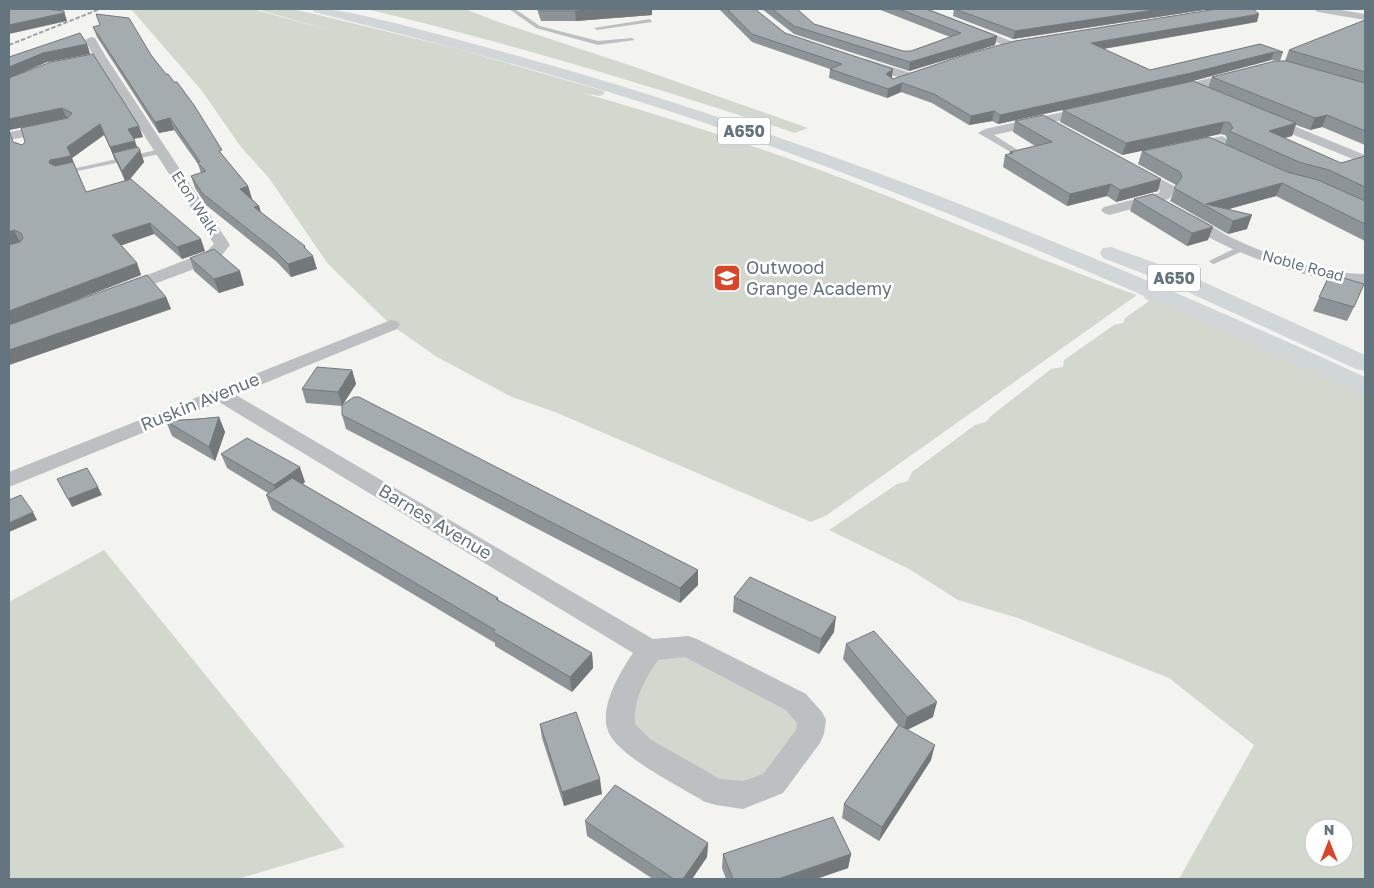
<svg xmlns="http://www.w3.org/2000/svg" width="1374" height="888" viewBox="0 0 1374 888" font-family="'Golos Text',sans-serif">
<rect width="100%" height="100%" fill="#f3f3ef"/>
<g fill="#d3d8cf" fill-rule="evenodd">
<path d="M131,9h122l78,22 -74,-22h33l25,5 139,34 150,43v3l-5,2 -16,-3c80,23 159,48 237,77 107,40 210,87 317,125l-310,220 -16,7 -256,-110 -43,-15 -75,-40 -46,-32 -63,-61 -59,-86 -28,-31 -39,-56z"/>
<path d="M366,9h99l28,11 139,46 176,62 -13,5c-141,-46 -284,-90 -429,-124z"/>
<path d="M1157,292l208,95v492h-186l75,-134 -85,-67 -151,-60 -60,-18 -49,-31 -80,-39 68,-46 11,-3 4,-9 63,-47 11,-3 5,-6 60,-47 12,-2 1,-7 50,-35 9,-2 2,-5 24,-17 -6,-4zM1314,828h30v30h-30z"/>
<path d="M104,550l241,297 -107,32h-229v-277z"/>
<path d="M688,646l108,56 14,32 -67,61 -122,-66 29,-79z"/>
</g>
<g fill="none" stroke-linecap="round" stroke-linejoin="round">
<g fill="#bcc0c3" fill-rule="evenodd">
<path d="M509,9h6l25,17 58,15 34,-3 3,2 -37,5 -62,-17z"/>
<path d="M650,19l2,3 -55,8 -3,-2z"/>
<path d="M982,131h6l36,23 -7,2 -35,-21z"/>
<path d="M161,149h3v4l-101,21 -4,-2z"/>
<path d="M1242,245l4,3 -1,2 -29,13 -3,1 -4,-3z"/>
</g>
<g fill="#bcc0c3" fill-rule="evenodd">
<path d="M915,9h14l87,34 2,2 -6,3 -4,-1z"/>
<path d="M1313,9h22l30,5v6l-47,-8z"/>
<path d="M91,37l4,1 11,19 124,188 -12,15 -93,35 -6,-1 -3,-4 3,-4 87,-34 8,-8 -120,-187 -9,-17z"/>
<path d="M866,59l45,14 2,3 -6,4 -45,-14 -2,-3 2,-3z"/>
<path d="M1237,71l4,1 2,3 -2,3 -39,10 11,6 -2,3c-8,2 -21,-4 -27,-10l2,-3z"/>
<path d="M1090,106l7,4 -2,3 -110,24 -7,-4 7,-4z"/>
<path d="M1267,115l98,40v9l-103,-42 -2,-3 2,-3z"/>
<path d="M50,124l5,1 2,3 -2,3 -46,9v-8z"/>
<path d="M1222,136l7,4 -2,3 -38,8 -7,-4 2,-3z"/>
<path d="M1136,166l38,20 2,3 -7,10 -60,16 -5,-2 -3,-3 3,-3 55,-14 1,-3 -29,-17 -2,-3 2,-3z"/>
<path d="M1185,213c17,4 32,18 47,25 38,18 91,36 133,36v10c-20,1 -41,-5 -61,-10 -45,-12 -85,-29 -125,-53l-2,-3 2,-3z"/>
<path d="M391,320l6,1 3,4 -3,4 -161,66 417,244 35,-3 9,3 109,55 16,18 4,8 -2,14 -4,9 -37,50 -40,16 -27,-4 -11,-3c-24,-15 -88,-46 -97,-71 -9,-24 12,-59 25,-78l-414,-251 -210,85v-15zM685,657l101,53 11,13 -1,7 -33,44 -20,7 -23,-2 -70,-40 -15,-15c-1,-26 9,-43 23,-64z"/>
</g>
<g fill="#d1d6d9" fill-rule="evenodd">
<path d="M312,9c28,-1 55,8 83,14 43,11 87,23 130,35 290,81 567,194 840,319v18l-9,-3c-209,-98 -421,-189 -639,-265 -132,-45 -267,-81 -403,-115z"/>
<path d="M1111,247l75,27 179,81v16l-9,-2 -186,-85 -67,-26 -3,-5 3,-5z"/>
</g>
<path stroke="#9ca3a7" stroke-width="2" stroke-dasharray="4.5 2" stroke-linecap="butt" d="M9,45l91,-36"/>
</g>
<g fill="#8d9497" fill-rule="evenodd">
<path d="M537,9h115v6l-76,6h-35z"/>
<path d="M719,9h36l30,24 107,44 1,2 364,-57 -153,27 46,21 110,-26 23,8 -3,9 -9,-1 -82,22 19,6 4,-11 73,-16 4,-11 76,-30v125l-43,-18 -12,3 -14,-5 -4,11 -8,2 57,25 24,-7v85l-89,-45 -47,13 18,20 -19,5 -58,-33 6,-16 -38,-21 4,-13 83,-7 2,-6 -2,-3 -5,-1 -98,21 -62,-33 3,-12 -65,14 -6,-3 -23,4 -37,-22 -31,-11 -14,6 -58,-20 1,-9 -78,-27z"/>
<path d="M762,9h35l17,15 89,27h8l39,-14 -72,-28h48l71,27 -2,9 -86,26 -115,-37z"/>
<path d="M954,9h256l-197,30 -60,-23z"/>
<path d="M93,27l58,28 73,102 24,29 4,13 7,7 2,6 45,37 11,20 -26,8 -14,-15 -71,-57 -11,-17 -4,-12 10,-3 -3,-9 -24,-34 -15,3 -62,-96z"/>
<path d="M87,44l3,10 -43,8 -30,13 126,62 -10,2 4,9 3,2 4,12 -14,17 75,72 -23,8 -28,-25 -33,11 16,18 4,12 -96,37 121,-15 5,12 -162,56v-120l6,-103 7,3 45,-26 -58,11v-73zM104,135l21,46 -39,11 -14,-34z"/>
<path d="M1015,121l143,70 -42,11 -9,-6 -40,10 -64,-39 2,-12 4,-1 1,-2 25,-6 -22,-14z"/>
<path d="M1134,199l74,41 -21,6 -57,-35z"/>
<path d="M190,258l54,27 -25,8 -25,-22z"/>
<path d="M1330,274l24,33 -7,14 -34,-10z"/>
<path d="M352,370l4,14 -13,20 355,181 -18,18 -334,-174 -4,-14v-9l-36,-3 -4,-14z"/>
<path d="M219,417l6,15 -10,29 -43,-25 -6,-15z"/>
<path d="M221,454l84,28 -2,2 195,114 1,3 93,52 1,15 -21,24 -77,-46v-3l-223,-133 -6,-15 2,-2 -41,-25z"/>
<path d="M734,597l100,35 -15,22 -86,-42z"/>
<path d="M846,644l87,73 -26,13 24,30 -52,81 -37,-23 2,-14 54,-79 -55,-66z"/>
<path d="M540,724l62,70 -38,12 -22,-68z"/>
<path d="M585,821l123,22 -1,14 -15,22h-39l-66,-43z"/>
<path d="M723,854h128l-3,14 -32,11h-90l-4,-11z"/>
</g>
<g fill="#73787b">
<path d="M606,9h46v6l-76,6 -1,-10z"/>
<path d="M1161,9h49l-197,30 2,-8z"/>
<path d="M64,11l3,10 -58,13v-9z"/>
<path d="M1259,14l-2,8 -168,29 2,-8z"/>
<path d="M997,36l-2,9 -86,26 1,-9z"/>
<path d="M87,44l3,10 -43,8 -38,16v-11l34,-14z"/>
<path d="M1274,52l-3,8 -82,22 -191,42 2,-9z"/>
<path d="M893,69l-1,8 -7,6 1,-9z"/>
<path d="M902,83l-1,9 -14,6 1,-9z"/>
<path d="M62,108l5,10 -58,12v-11z"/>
<path d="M994,111l-2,10 -23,4 2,-9z"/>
<path d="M1327,115l-5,12 -12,3 5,-12z"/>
<path d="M170,118l4,12 -15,3 -4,-11z"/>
<path d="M1224,122l-4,12 -98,21 4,-12z"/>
<path d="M1296,123l-4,13 -28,7 5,-12z"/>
<path d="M100,124l4,11 -32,23 3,9 -20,4 -6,-8 1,-3z"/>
<path d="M139,126l4,11 -11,2 -4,-10z"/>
<path d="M135,141l4,11 1,-2 4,12 -18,22 -4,-13 -8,-13 -4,-11z"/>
<path d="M1161,179l-3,12 -42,11 4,-12z"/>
<path d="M1282,183l-6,13 -58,16 -12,-8z"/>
<path d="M1111,184l-4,12 -40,10 3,-12z"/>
<path d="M248,186l4,13 -8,2 -4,-12z"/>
<path d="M259,206l3,12 -8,-11z"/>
<path d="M1252,215l-5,14 -19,5 5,-13z"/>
<path d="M150,223l4,11 -37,13 -5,-12z"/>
<path d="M1213,227l-5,13 -21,6 5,-13z"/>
<path d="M14,230l6,12 -11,3v-13z"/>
<path d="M201,239l4,12 -23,8 -5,-12z"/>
<path d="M305,246l3,11 5,-1 4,13 -26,8 -3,-13 16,-17z"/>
<path d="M137,263l4,12 -132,51v-15z"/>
<path d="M240,271l4,14 -25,8 -5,-14z"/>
<path d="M166,297l5,12 -162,56v-15z"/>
<path d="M352,370l4,14 -14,22 -4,-14z"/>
<path d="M219,417l6,15 -10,29 -6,-14z"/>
<path d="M300,467l5,15 -26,18 -5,-15z"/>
<path d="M98,487l4,8 -30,12 -4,-8z"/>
<path d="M33,512l4,8 -28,12v-9z"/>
<path d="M698,570v15l-18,18v-15z"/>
<path d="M836,617l-2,15 -15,22 2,-15z"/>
<path d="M592,653l1,15 -21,24 -2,-15z"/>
<path d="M937,702l-4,15 -30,15 4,-15z"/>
<path d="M935,745l-4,15 -52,81 3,-14z"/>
<path d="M600,779l2,15 -38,12 -2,-14z"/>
<path d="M708,843l-1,14 -15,22h-9z"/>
<path d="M851,854l-3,14 -32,11h-38z"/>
</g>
<g fill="#a4acb0" stroke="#73787b">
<path d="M9,9h37l18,2v2l-55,12z"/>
<path d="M539,9h67l-31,2h-35z"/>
<path d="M727,9h28l30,24 108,36 -7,5 7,5 74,-25 48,-13 202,-32h36l6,5 -168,29 59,27 110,-26 23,8h-9l-83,21 -191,42 -6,-4 -23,5 -37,-22 -32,-11 -14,6 -58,-20 12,-5 -90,-30z"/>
<path d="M772,9h25l17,15 89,27h8l50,-18 -62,-24h27l71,27 -87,26 -116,-36z"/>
<path d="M955,9h206l-146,22z"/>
<path d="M96,14l33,4 22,37 15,19h2l6,8h3l17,23 28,45 -3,1 29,35 -8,3 19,17 -5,1 51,39 -1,1 9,9 -25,8 -15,-15 -71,-56 -11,-17 15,-5 -9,-9h3l-30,-44 -15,4 -62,-95 7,-2z"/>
<path d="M1365,20v52l-76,-22z"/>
<path d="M80,33l7,11 -44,9 -34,14v-10z"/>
<path d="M93,54l46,72 -11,3 7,12 -25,6 -10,-23 -33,23 4,9 -21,4 -1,3 6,3 18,-4 13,30 45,-13 70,60 -24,8 -27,-24 -38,12 25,28 -128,48v-66l11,-3 3,-4 -2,-5 -7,-3 -5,2v-102l4,12 9,3 3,-3 -4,-14 47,-10 4,-5 -10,-5 -53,11v-41l42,-16z"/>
<path d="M1275,61h12l78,22v48l-38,-16 -12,3 -103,-41z"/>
<path d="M1193,81l103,42 -27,8 72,32 24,-7v31l-36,-17 -30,-8 -70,-31 4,-3 -3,-5 -6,-1 -98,21 -63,-33z"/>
<path d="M1043,115l118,64 -41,11 -9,-6 -41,10 -65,-39 8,-2 -3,-1 42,-10 -37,-21z"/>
<path d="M1209,137l78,35 31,8 47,21v23l-83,-41 -76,21 46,11 -19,6 -59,-33 8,-11 -2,-5 -38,-21z"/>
<path d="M138,147l2,3 -18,21 -9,-18z"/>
<path d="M1153,194l60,33 -21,6 -58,-34z"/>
<path d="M214,249l26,22 -26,8 -24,-21z"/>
<path d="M1330,274l34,10 -10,23 -35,-10z"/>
<path d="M147,275l19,22 -157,53v-25z"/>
<path d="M317,367l35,3 -14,22 -36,-3z"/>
<path d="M354,397h5l339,173 -18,18 -338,-173v-10z"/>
<path d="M219,417l-10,30 -43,-26 33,-2z"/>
<path d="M247,438l53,29 -26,18 -53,-31z"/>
<path d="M87,468l11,19 -30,12 -11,-20z"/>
<path d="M292,478l206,120 -2,1 96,54 -22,24 -77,-45 2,-2 -229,-135z"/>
<path d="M21,495l12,17 -24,11v-23z"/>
<path d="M750,577l86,40 -15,22 -87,-42z"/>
<path d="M874,631l63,71 -30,15 -61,-73z"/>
<path d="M576,712l24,67 -38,13 -22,-68z"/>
<path d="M899,725l36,20 -53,82 -38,-23z"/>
<path d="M615,785l93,58 -25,36h-9l-89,-58z"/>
<path d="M833,817l18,37 -73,25h-45l-10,-25z"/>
</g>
<defs>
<g id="school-square" transform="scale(1.4375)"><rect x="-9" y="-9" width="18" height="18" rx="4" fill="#d8472b" stroke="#fff"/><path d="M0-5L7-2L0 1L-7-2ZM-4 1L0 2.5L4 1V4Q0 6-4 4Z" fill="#fff"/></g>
</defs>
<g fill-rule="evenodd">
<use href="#school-square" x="727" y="278"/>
</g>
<g text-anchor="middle" stroke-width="5" stroke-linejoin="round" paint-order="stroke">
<g font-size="15" fill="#64757f" stroke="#fff">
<text transform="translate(195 203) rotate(57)" y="5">Eton Walk</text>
<text transform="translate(1303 266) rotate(15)" y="5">Noble Road</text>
</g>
<g fill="#fff" stroke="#929ea5" stroke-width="1">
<rect x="718" y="117.5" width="52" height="27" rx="4"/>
<rect x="1148" y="264.5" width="52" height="27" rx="4"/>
</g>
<g font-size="16" font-weight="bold" fill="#64757f">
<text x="744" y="137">A650</text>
<text x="1174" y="284">A650</text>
</g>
<g font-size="18" fill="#64757f" stroke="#fff" text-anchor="start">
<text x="746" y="274">Outwood<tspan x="746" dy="21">Grange Academy</tspan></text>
</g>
<g font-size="18" fill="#64757f" stroke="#fff">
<text transform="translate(200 402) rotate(-22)" y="6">Ruskin Avenue</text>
<text transform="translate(435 522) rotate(31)" y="6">Barnes Avenue</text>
</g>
</g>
<rect width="1374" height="888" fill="none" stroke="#64757f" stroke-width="20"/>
<g transform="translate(1329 843)"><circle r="24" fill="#ffffff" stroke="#c1c8cc"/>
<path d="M0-4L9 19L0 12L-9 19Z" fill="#d8472b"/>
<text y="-8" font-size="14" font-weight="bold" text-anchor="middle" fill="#64757f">N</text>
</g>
</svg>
